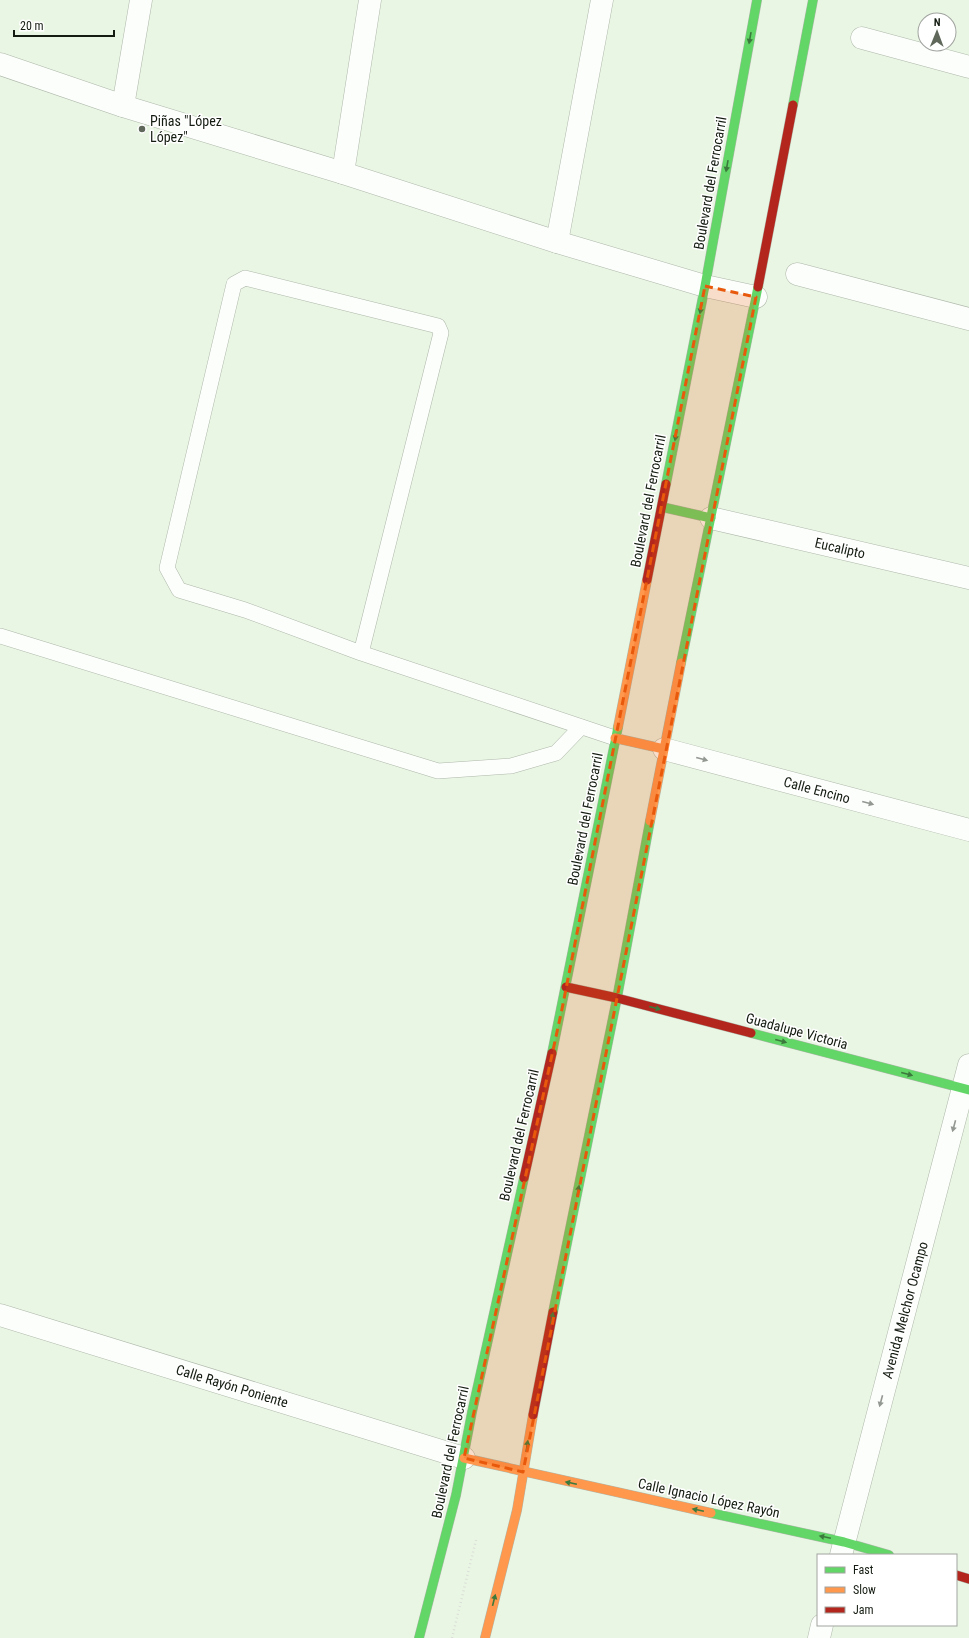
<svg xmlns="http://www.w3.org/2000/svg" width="969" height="1638" viewBox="0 0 969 1638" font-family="'Roboto Condensed',sans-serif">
<rect width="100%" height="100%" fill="#eaf6e4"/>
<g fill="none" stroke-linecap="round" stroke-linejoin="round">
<g stroke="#aeb7aa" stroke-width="16">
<g id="lane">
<path d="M0,636l438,135 73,-5 45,-13 25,-26"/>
<path d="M361,653l80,-320 -3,-7 -193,-48 -11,6 -67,284 12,22 66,20 116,43 254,85"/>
</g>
</g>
<g stroke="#aeb7aa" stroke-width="23">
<g id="street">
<path d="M862,38l107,29"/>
<path d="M0,64l123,42 220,67 214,69 148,44 51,11"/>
<path d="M123,106l18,-106"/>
<path d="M343,173l27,-173"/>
<path d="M557,242l45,-242"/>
<path d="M797,274l172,45"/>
<path d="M711,518l258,60"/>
<path d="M664,749l305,81"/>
<path d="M0,1315l464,143"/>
<path d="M841,1555l128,-490"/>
<path d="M819,1638l3,-13"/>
</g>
</g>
<g stroke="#aeb7aa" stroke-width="10">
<g id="fast">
<path d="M793,105l20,-105"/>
<path d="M666,484l39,-198 52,-286"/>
<path d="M662,507l49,11"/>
<path d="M681,663l77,-376"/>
<path d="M751,1033l218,57"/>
<path d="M552,1053l66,-326"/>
<path d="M553,1312l64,-314 33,-177"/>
<path d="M711,1513l133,29 45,13"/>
<path d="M419,1638l37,-143 16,-83 52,-234"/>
</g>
</g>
<g stroke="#aeb7aa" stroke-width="10">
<g id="slow">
<path d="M618,727l29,-147"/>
<path d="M615,738l49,11"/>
<path d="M650,821l31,-158"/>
<path d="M464,1458l247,55"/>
<path d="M485,1638l32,-128 16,-95"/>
</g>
</g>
<g stroke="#aeb7aa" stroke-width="10">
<g id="jam">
<path d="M758,287l35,-182"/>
<path d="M647,580l19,-96"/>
<path d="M566,987l51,11 134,35"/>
<path d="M524,1178l28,-125"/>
<path d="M533,1415l20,-103"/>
<path d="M956,1575l13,4"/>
</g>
</g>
<path stroke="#daded8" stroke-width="2.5" stroke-dasharray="1 3" stroke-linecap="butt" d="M452,1638l24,-98"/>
<use href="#lane" stroke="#fcfefb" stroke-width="15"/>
<use href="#street" stroke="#fcfefb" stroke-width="22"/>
<use href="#fast" stroke="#63d668" stroke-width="9"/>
<use href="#slow" stroke="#ff974d" stroke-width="9"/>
<use href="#jam" stroke="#b3261e" stroke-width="9"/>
</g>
<defs><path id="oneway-solid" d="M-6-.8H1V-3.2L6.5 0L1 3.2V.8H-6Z"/></defs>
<g fill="#3c793c">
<use href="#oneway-solid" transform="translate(750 38) rotate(100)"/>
<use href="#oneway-solid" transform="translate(727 166) rotate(100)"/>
<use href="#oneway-solid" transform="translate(701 308) rotate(101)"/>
<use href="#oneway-solid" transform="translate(676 435) rotate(101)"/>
<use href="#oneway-solid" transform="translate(655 1008) rotate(15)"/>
<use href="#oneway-solid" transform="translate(781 1041) rotate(15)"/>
<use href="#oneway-solid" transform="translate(907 1074) rotate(15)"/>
<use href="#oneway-solid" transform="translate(578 1191) rotate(-79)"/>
<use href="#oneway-solid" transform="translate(552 1318) rotate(-79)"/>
<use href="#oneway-solid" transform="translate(527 1446) rotate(-81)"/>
<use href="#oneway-solid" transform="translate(571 1483) rotate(-168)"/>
<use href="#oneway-solid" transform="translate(698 1510) rotate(-168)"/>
<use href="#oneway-solid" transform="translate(825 1537) rotate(-168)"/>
<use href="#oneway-solid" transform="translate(494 1600) rotate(-76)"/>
</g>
<g fill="#949892">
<use href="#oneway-solid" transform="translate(702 759) rotate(15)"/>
<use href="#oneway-solid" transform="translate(868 803) rotate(15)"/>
<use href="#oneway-solid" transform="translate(954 1126) rotate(105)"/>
<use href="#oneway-solid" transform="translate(881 1401) rotate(105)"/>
</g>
<path fill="#e8590c" fill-opacity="0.2" stroke="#e8590c" stroke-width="3" stroke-dasharray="8 5" stroke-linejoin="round" d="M705,286l51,11 -233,1175 -59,-14 98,-449z"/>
<circle fill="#5f685b" stroke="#fff" stroke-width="1.5" cx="142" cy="129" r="4"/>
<g text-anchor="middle" stroke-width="3" stroke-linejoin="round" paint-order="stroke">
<g font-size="14" fill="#141c11" stroke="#fff" text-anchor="start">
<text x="150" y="126">Piñas "López<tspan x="150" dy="16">López"</tspan></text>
</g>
<g font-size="14" fill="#141c11" stroke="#fff">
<text transform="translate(710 183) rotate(-80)" y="5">Boulevard del Ferrocarril</text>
<text transform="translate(648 501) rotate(-79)" y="5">Boulevard del Ferrocarril</text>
<text transform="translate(840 548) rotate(13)" y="5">Eucalipto</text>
<text transform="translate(817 790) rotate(15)" y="5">Calle Encino</text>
<text transform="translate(585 819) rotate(-79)" y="5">Boulevard del Ferrocarril</text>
<text transform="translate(797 1031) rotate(15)" y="5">Guadalupe Victoria</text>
<text transform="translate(519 1135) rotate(-77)" y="5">Boulevard del Ferrocarril</text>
<text transform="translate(905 1310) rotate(-75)" y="5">Avenida Melchor Ocampo</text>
<text transform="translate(232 1386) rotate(17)" y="5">Calle Rayón Poniente</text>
<text transform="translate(450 1452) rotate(-78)" y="5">Boulevard del Ferrocarril</text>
<text transform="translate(709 1498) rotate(12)" y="5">Calle Ignacio López Rayón</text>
</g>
</g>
<rect x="817" y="1554" width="140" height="72" fill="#ffffff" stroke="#a1a4a0"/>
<rect x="825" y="1567" width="20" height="6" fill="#63d668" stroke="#a1a4a0"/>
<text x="853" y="1574" font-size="12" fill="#141c11">Fast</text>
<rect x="825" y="1587" width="20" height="6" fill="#ff974d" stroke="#a1a4a0"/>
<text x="853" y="1594" font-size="12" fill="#141c11">Slow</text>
<rect x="825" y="1607" width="20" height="6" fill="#b3261e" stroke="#a1a4a0"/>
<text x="853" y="1614" font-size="12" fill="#141c11">Jam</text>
<g transform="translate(937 32) rotate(1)"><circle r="19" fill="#ffffff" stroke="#a1a4a0"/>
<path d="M0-3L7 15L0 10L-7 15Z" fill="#5f685b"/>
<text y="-6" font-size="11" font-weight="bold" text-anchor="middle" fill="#141c11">N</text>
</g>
<path d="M14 30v6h100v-6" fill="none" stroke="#141c11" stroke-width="2"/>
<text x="20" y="30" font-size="12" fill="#141c11" stroke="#ffffff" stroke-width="3" paint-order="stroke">20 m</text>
</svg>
